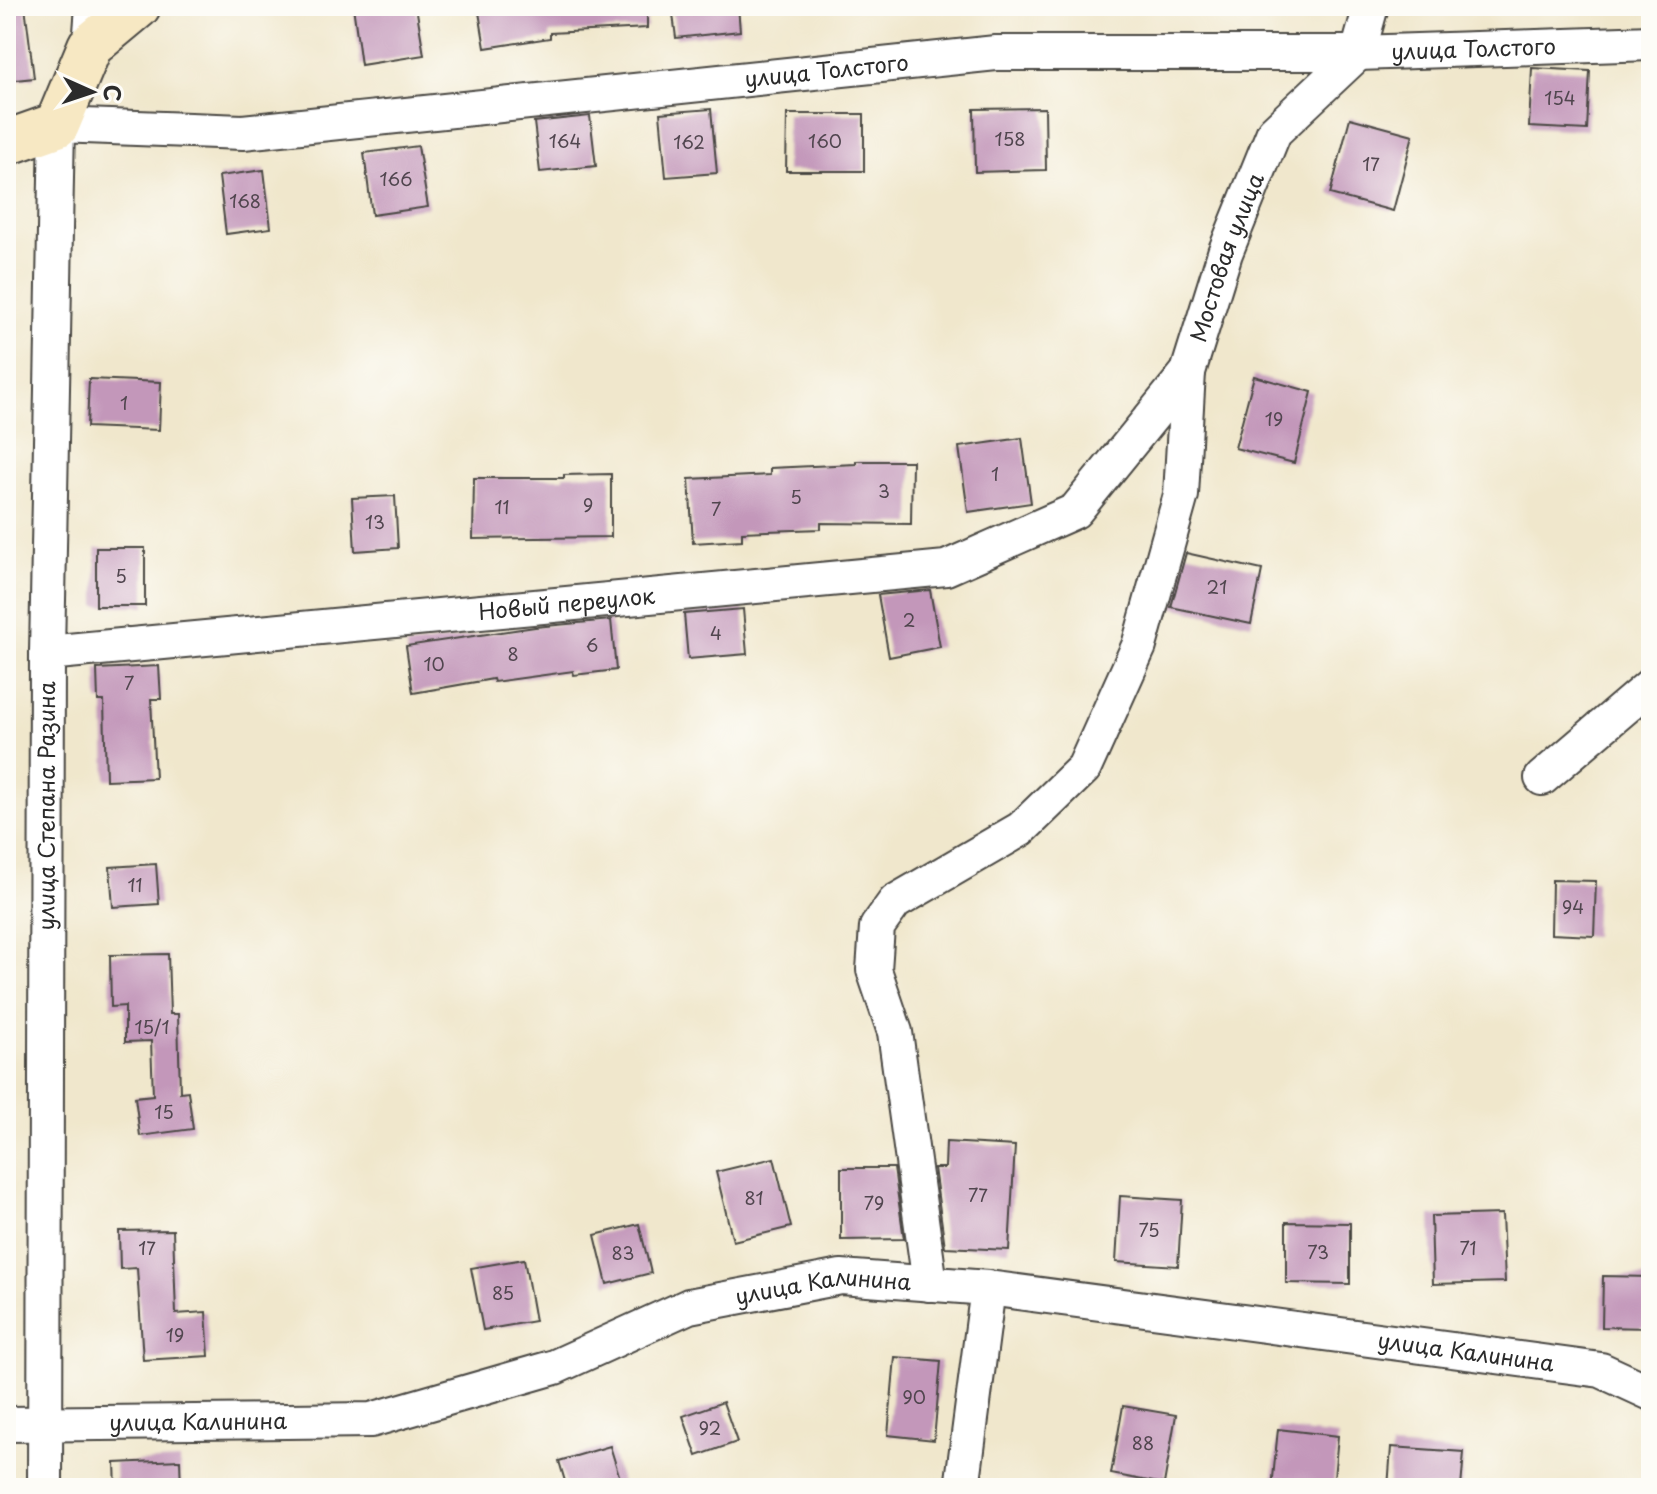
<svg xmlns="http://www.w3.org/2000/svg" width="1657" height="1494" viewBox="0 0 1657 1494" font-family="'Playpen Sans',sans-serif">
<rect width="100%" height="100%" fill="#fdfcf7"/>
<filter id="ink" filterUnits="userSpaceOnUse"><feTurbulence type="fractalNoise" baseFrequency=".0125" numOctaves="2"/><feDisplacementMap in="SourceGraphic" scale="16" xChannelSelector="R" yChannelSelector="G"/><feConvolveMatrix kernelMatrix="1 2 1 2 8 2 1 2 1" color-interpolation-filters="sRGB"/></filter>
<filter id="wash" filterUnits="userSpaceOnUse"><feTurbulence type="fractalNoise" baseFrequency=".006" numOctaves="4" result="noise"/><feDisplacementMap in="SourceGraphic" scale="32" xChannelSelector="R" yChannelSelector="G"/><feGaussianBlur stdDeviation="1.8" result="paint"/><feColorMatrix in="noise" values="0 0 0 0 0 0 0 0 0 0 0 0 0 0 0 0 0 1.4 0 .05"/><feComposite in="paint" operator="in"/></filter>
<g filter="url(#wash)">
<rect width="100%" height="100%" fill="#f0e7cc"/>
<g id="blocks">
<g fill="#c397ba">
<path d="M6,6h19l9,72 -28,3z"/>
<path d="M353,6h63l8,49 -63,10z"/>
<path d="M478,6h169v22l-97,5v5l-65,10z"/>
<path d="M672,6h66l2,25 -64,7z"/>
<path d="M1532,68l58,3 -3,59 -58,-3z"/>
<path d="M1045,108l1,62 -71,2 -1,-63z"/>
<path d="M711,109l6,64 -51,4 -6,-64z"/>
<path d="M787,114h77v57h-78z"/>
<path d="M590,116l6,50 -56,6 -6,-50z"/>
<path d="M1350,118l63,17 -20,76 -63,-17z"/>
<path d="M418,146l10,61 -56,8 -8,-62z"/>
<path d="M264,170l7,58 -45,6 -7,-58z"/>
<path d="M1254,376l58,16 -18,71 -59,-15z"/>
<path d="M89,379l72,3 -2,48 -72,-3z"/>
<path d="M1022,438l9,65 -63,9 -9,-65z"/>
<path d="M856,461h56l-1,63 -90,-1v6l-79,3v8l-49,3 -4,-64 81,-4v-7l86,-4z"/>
<path d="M611,474v63l-138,2 1,-61h90v-3z"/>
<path d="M395,496l3,52 -43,3 -3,-53z"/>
<rect x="96" y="548" width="49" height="58"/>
<path d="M1186,553l76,17 -11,54 -80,-17z"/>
<path d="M930,590l10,57 -51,10 -11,-62z"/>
<path d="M743,609l4,45 -59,5 -4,-45z"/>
<path d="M611,620l5,50 -42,5 -1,-4 -79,11 -1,-3 -80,14 -7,-47 129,-19z"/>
<path d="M159,666l2,33h-10l4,79 -49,2 -2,-79h-6l-1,-32z"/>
<path d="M156,864l3,40 -46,3 -3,-40z"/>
<path d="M1552,880l44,1 -2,55 -43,-2z"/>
<path d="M168,954l2,60h8l2,78 8,-1 5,38 -53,7 -5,-39 18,-2 -2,-54 -26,1v-36l-14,1 -1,-52z"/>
<path d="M946,1142l69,4 -6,104 -64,-3 -11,-79h11z"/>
<path d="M774,1158l17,69 -58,14 -17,-69z"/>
<path d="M841,1168h53l10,71 -63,1z"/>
<path d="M1120,1196l62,4 -4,66 -62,-4z"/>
<path d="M1502,1214l3,68 -72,2 -2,-68z"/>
<path d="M1286,1222l64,1v61l-64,-1z"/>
<path d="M639,1224l12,49 -44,11 -12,-49z"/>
<path d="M173,1230l3,84 30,-2 3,44 -66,4 -6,-92 -17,1 -1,-38z"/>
<path d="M524,1259l11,62 -52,9 -12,-62z"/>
<path d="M1603,1276l48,1v51l-49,-1z"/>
<path d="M895,1357l46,4 -7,79 -46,-5z"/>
<path d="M723,1402l14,40 -40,14 -14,-40z"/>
<path d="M1123,1406l53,9 -12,69 -53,-10z"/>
<path d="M1278,1429l60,7 -5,52h-61z"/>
<path d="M610,1446l13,42h-56l-8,-27z"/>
<path d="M1391,1447l73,5 -3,36h-73z"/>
<path d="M180,1460l1,28h-65l-1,-25z"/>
</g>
</g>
</g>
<g filter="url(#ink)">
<use href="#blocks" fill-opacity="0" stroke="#494743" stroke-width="2"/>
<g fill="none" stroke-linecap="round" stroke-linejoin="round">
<g stroke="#494743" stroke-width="38">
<g id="minor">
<path d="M90,46l3,-40"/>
<path id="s1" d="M47,653l899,-85 129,-57 113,-139 37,-119 49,-121 84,-79 13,-47"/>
<path d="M1542,778l109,-93"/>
<path d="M930,1284l-35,-252 -21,-62 3,-43 18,-25 126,-73 63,-61 55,-122 42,-151 7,-123"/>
<path id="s2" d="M6,1424l365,-4 184,-53 134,-61 152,-29 147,11 613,82 50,23"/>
<path id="s3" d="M45,1488l2,-835 10,-528 186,7 753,-79h362l293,-10"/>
<path d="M962,1488l26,-200"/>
</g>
</g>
<g stroke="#494743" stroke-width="48">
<path id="secondary" d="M6,143l51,-18 33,-79 48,-40"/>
</g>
<use href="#minor" stroke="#fff" stroke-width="34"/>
<use href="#secondary" stroke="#f7e8c3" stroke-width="44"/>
</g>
</g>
<g text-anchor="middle" stroke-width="6" stroke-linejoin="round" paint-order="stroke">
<g font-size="18" fill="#51464f">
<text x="1560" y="105">154</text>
<text x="1010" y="146">158</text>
<text x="565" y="148">164</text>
<text x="825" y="148">160</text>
<text x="689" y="149">162</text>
<text x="1371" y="171">17</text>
<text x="396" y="186">166</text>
<text x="245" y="208">168</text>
<text x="124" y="410">1</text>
<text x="1274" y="426">19</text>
<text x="995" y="481">1</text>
<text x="884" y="498">3</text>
<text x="796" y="504">5</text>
<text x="588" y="512">9</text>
<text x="502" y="514">11</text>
<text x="716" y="516">7</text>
<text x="375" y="529">13</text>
<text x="121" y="583">5</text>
<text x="1217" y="594">21</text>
<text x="909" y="627">2</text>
<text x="716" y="640">4</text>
<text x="592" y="652">6</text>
<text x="513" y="661">8</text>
<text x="434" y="671">10</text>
<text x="129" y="690">7</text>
<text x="135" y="892">11</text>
<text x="1573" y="914">94</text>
<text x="152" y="1034">15/1</text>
<text x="164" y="1119">15</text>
<text x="978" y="1202">77</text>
<text x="754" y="1205">81</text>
<text x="874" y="1210">79</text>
<text x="1149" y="1237">75</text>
<text x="147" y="1255">17</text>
<text x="1468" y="1255">71</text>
<text x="1318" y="1259">73</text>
<text x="623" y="1260">83</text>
<text x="503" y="1300">85</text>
<text x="175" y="1342">19</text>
<text x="914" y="1404">90</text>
<text x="710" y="1435">92</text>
<text x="1143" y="1450">88</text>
</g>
<g font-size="22" fill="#2b2b2b" stroke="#fdfcf7">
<text dy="8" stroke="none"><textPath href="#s3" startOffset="2784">улица Толстого</textPath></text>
<text dy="8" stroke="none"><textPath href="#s3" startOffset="2136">улица Толстого</textPath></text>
<text dy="8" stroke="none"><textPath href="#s1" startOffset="1344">Мостовая улица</textPath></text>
<text dy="8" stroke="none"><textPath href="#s1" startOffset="522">Новый переулок</textPath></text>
<text dy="8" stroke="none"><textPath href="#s3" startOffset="682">улица Степана Разина</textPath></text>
<text dy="8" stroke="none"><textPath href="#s2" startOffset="840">улица Калинина</textPath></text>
<text dy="8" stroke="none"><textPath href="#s2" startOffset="1488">улица Калинина</textPath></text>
<text dy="8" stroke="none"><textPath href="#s2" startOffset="192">улица Калинина</textPath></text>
</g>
</g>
<rect width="1657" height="1494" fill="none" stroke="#fdfcf7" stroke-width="32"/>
<g transform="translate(92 92) rotate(93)" stroke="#fdfcf7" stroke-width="6" paint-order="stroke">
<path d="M0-6L14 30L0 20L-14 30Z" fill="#2b2b2b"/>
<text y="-12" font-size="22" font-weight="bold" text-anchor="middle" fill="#2b2b2b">С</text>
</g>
</svg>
